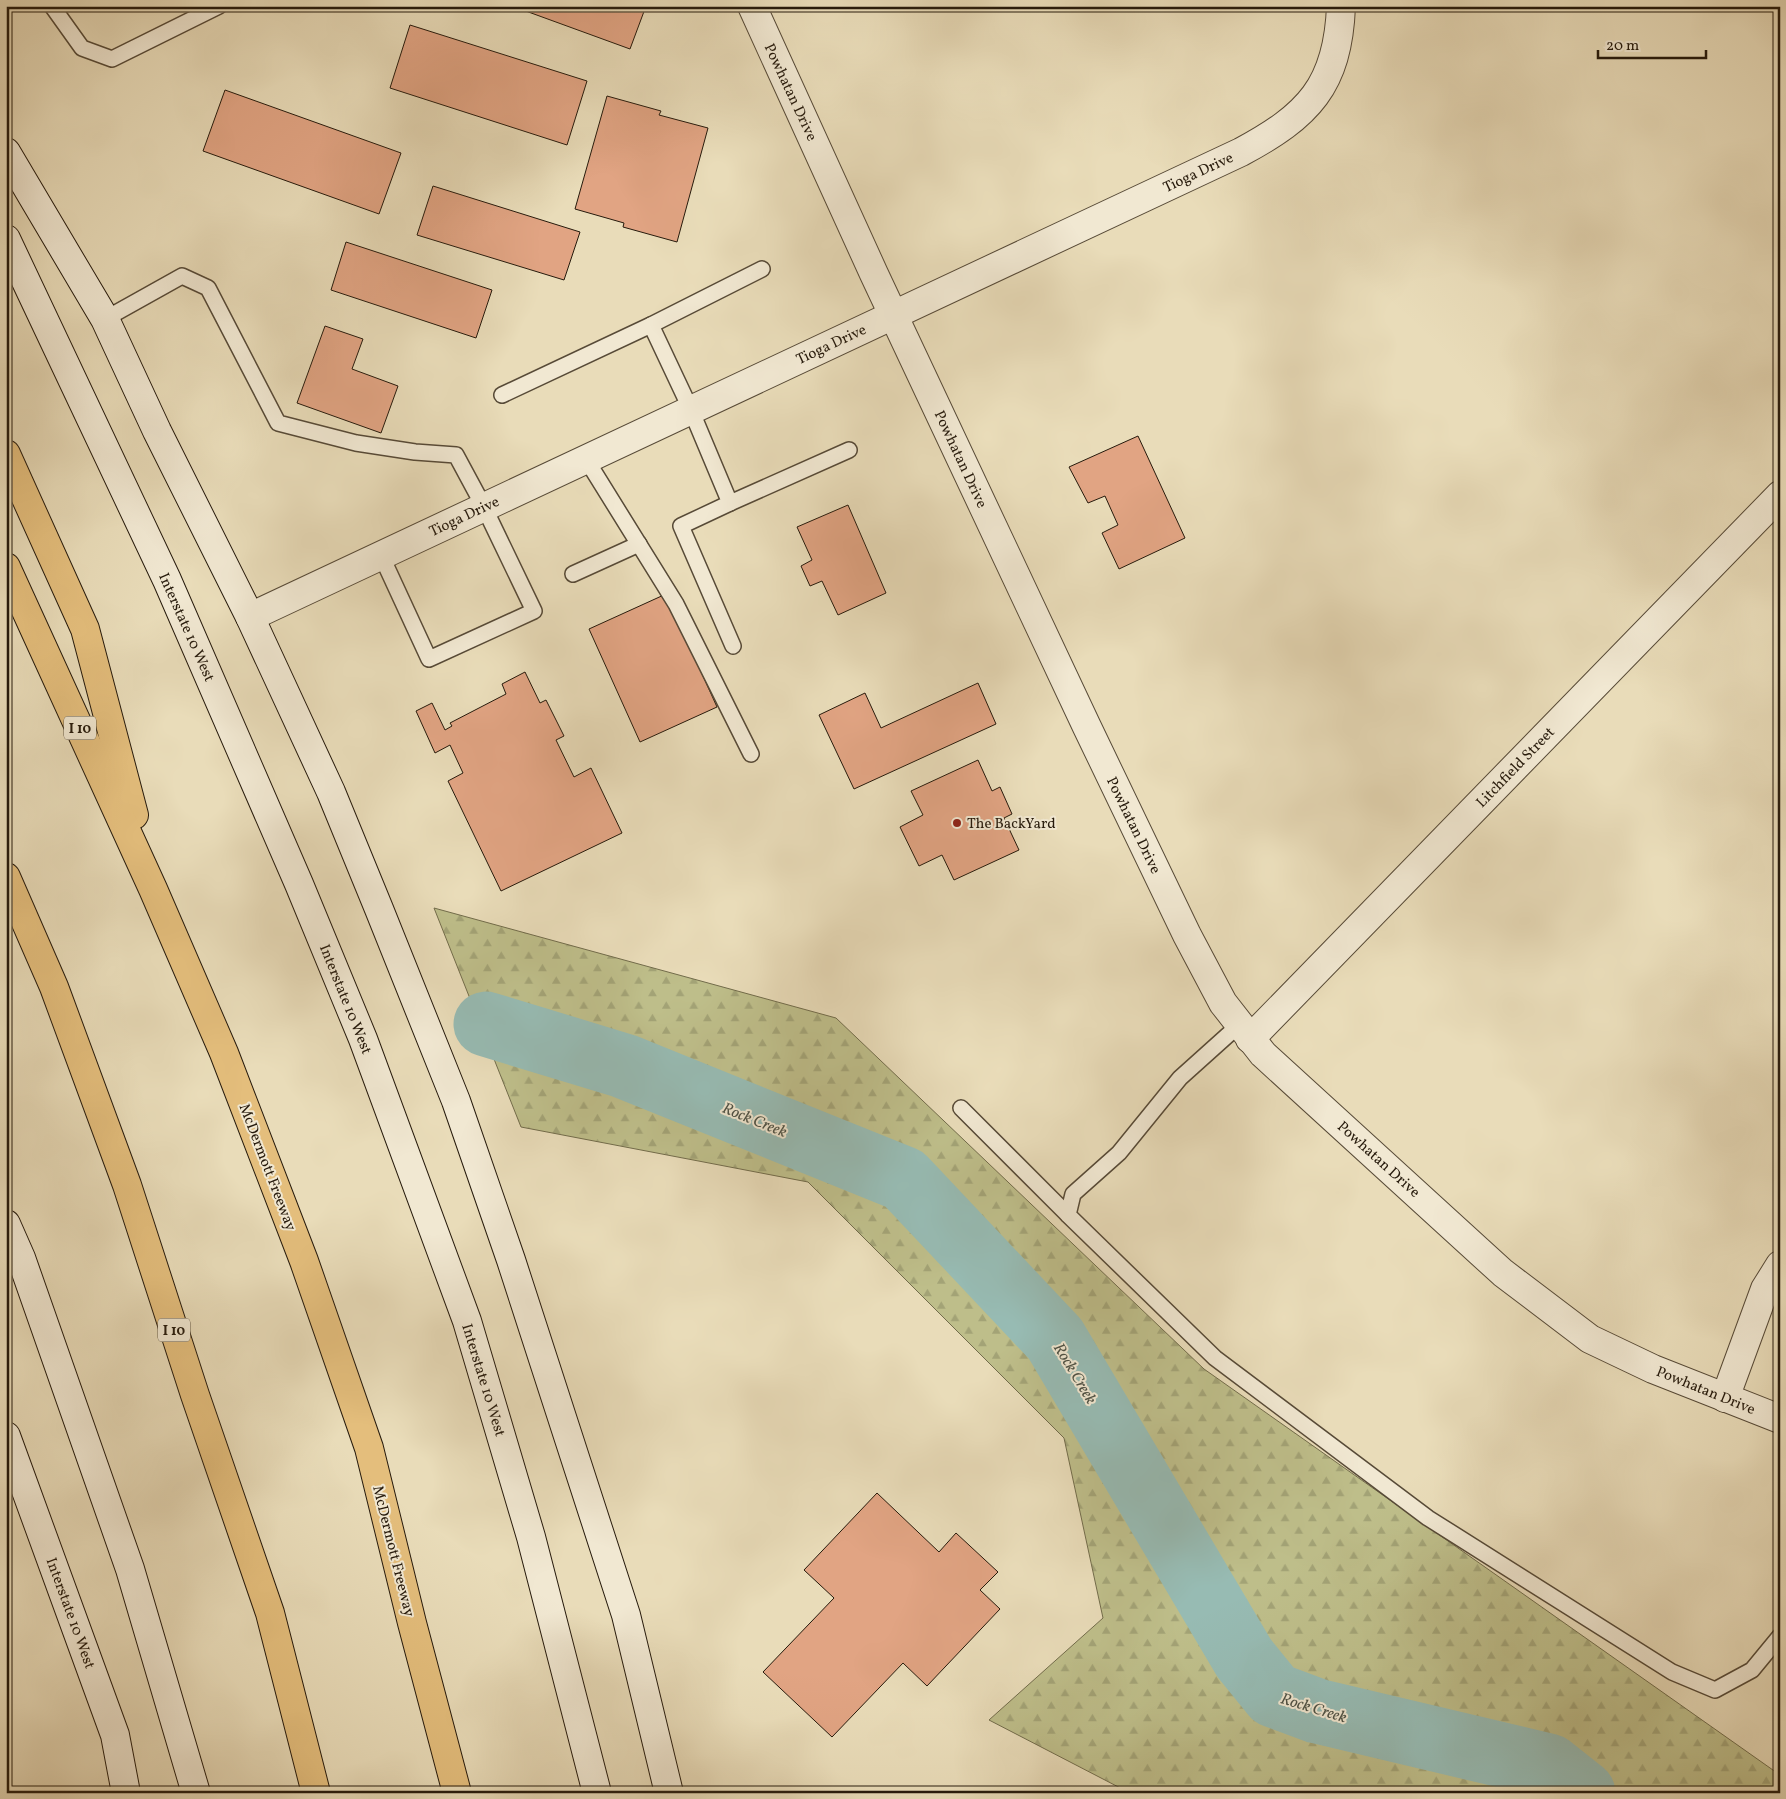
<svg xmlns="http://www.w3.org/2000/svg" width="1786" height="1799" viewBox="0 0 1786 1799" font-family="Vollkorn,serif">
<defs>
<pattern id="forest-firs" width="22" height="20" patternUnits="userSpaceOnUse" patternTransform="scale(1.25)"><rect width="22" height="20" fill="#bebe8a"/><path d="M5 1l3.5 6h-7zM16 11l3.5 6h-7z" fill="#a3a376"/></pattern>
</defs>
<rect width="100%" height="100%" fill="#e9dcb9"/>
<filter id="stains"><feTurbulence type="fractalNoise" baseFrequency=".004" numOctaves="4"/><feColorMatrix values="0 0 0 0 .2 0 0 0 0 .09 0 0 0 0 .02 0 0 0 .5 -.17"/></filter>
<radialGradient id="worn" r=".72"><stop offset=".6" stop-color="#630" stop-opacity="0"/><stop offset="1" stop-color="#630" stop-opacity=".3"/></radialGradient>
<path fill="url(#forest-firs)" stroke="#726c4b" d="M434,908l402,110 368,351 576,406v18h-650l-141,-73 114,-102 -39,-180 -256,-256 -287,-55z"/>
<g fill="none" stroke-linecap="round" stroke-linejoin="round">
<path stroke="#97bbb3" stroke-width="65" d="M486,1024l138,42 280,113 151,160 189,319 30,37 43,16 232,55 34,27"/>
</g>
<g fill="#e1a483" stroke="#261a0c">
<path d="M512,6h134l-16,43z"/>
<path d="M410,25l177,56 -20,64 -177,-57z"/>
<path d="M225,90l176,63 -22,61 -176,-63z"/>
<path d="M607,96l54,15 -2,4 49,13 -31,114 -54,-15 1,-4 -49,-14z"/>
<path d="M433,186l147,46 -16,48 -147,-45z"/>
<path d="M346,242l146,48 -16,48 -145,-48z"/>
<path d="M325,326l38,13 -11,30 46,17 -17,47 -84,-30z"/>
<path d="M1138,436l47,102 -66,31 -17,-36 16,-8 -13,-29 -17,7 -19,-36z"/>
<path d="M848,505l38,88 -48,22 -16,-34 -12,5 -9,-20 11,-6 -15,-33z"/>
<path d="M666,594l51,113 -77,35 -51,-113z"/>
<path d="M525,672l15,31 6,-3 18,36 -8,4 18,37 17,-9 31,65 -121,58 -53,-110 15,-8 -13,-28 -15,8 -19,-42 16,-8 13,27 7,-4 -2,-3 56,-29 -4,-10z"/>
<path d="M978,683l18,41 -142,65 -35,-74 46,-22 16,35z"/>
<path d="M978,760l14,31 8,-4 12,27 -8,4 15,32 -65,30 -12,-25 -23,11 -19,-39 23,-12 -12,-24z"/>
<path d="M877,1493l62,59 17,-19 42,39 -18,18 20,19 -73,77 -24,-23 -71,74 -69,-65 71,-74 -30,-28z"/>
</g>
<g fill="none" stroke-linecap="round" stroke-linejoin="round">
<g stroke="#574a37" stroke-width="18">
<g id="service">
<path d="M52,6l30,42 30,11 107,-53"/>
<path d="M105,319l77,-43 26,12 70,135 78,20 59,9 41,3 28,52 50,104 -105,48 -48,-104"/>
<path d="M651,325l111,-56"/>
<path d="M502,395l149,-70 40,85 39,93 -49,23 52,120"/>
<path d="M586,459l90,145 75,150"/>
<path d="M730,503l119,-53"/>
<path d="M573,574l66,-30"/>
<path d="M1239,1025l-59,53 -61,75 -46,41 -5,21 147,143 213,160 244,154 43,18 37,-20 28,-34"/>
<path d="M961,1108l107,107"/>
</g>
</g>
<g stroke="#574a37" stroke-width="30">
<g id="minor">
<path d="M752,6l122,268 213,453 100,208 36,68 40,51 240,219 87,66 63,30 127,50"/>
<path d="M250,617l991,-465c67,-36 97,-66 100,-146"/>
<path d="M1250,1039l530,-544"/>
<path d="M1725,1398l40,-109 15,-24"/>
</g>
</g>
<g stroke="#261a0c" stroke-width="30">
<g id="secondary">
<path d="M6,152l99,167 52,112 93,186 81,175 48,117 77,192 55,159 115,355 43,178"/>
<path d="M6,239l161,341 132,304 64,155 104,282 64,216 66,256"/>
<path d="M6,1224l15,34 109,311 66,224"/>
<path d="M6,1436l109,299 11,58"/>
</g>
</g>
<g stroke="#261a0c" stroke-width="30">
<g id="motorway">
<path d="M6,454l79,175 49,186"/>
<path d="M6,567l147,322 71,164 80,208 65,187 43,175 45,170"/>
<path d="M6,877l48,110 73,198 68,210 75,218 46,180"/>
</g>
</g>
<use href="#service" stroke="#f1e8d2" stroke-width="15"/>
<use href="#minor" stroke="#f1e8d2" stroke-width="28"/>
<use href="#secondary" stroke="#f1e8d2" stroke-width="28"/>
<use href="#motorway" stroke="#e4be7c" stroke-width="28"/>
</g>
<circle fill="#8f2418" stroke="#f1e8d2" stroke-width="2" cx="957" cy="823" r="5"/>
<g text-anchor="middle" stroke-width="4" stroke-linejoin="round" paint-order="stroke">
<g fill="#f1e8d2" stroke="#635847" stroke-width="1">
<rect x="64" y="716.5" width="32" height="23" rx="4"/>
<rect x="158" y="1318.5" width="32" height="23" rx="4"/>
</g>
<g font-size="14" font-weight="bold" fill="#261a0c">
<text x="80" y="733">I 10</text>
<text x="174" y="1335">I 10</text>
</g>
<g font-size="15" fill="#261a0c" stroke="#f1e8d2">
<text transform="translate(791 92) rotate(65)" y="5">Powhatan Drive</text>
<text transform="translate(1198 172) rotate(-25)" y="5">Tioga Drive</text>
<text transform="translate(831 344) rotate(-25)" y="5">Tioga Drive</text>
<text transform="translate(961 459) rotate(65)" y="5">Powhatan Drive</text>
<text transform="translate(464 516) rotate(-25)" y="5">Tioga Drive</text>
<text transform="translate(187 627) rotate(66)" y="5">Interstate 10 West</text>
<text transform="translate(1515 767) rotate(-46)" y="5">Litchfield Street</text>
<text transform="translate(1134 825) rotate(64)" y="5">Powhatan Drive</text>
<text transform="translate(346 999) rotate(68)" y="5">Interstate 10 West</text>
<text transform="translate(1379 1159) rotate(42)" y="5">Powhatan Drive</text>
<text transform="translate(268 1167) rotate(69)" y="5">McDermott Freeway</text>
<text transform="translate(484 1380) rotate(73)" y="5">Interstate 10 West</text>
<text transform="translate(1706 1390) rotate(22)" y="5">Powhatan Drive</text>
<text transform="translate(394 1551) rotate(76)" y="5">McDermott Freeway</text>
<text transform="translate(71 1613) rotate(70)" y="5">Interstate 10 West</text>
</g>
<g font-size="15" fill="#261a0c" stroke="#f1e8d2" text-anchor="start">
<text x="967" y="828">The BackYard</text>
</g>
<g font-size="16" font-style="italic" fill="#4e5246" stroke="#f1e8d2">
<text transform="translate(755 1119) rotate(22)" y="6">Rock Creek</text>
<text transform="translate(1076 1373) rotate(59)" y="6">Rock Creek</text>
<text transform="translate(1314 1707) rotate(17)" y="6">Rock Creek</text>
</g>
</g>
<rect width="1786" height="1799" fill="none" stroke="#e9dcb9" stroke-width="25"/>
<rect x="8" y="8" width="1771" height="1784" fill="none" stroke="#261a0c" stroke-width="2.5"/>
<rect x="12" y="12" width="1761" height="1774" fill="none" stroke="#261a0c"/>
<path d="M1598 50v8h108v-8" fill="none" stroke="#261a0c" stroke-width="2.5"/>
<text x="1606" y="50" font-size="15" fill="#261a0c" stroke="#f1e8d2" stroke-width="4" paint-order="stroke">20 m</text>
<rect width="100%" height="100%" filter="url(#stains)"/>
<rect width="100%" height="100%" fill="url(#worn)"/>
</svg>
